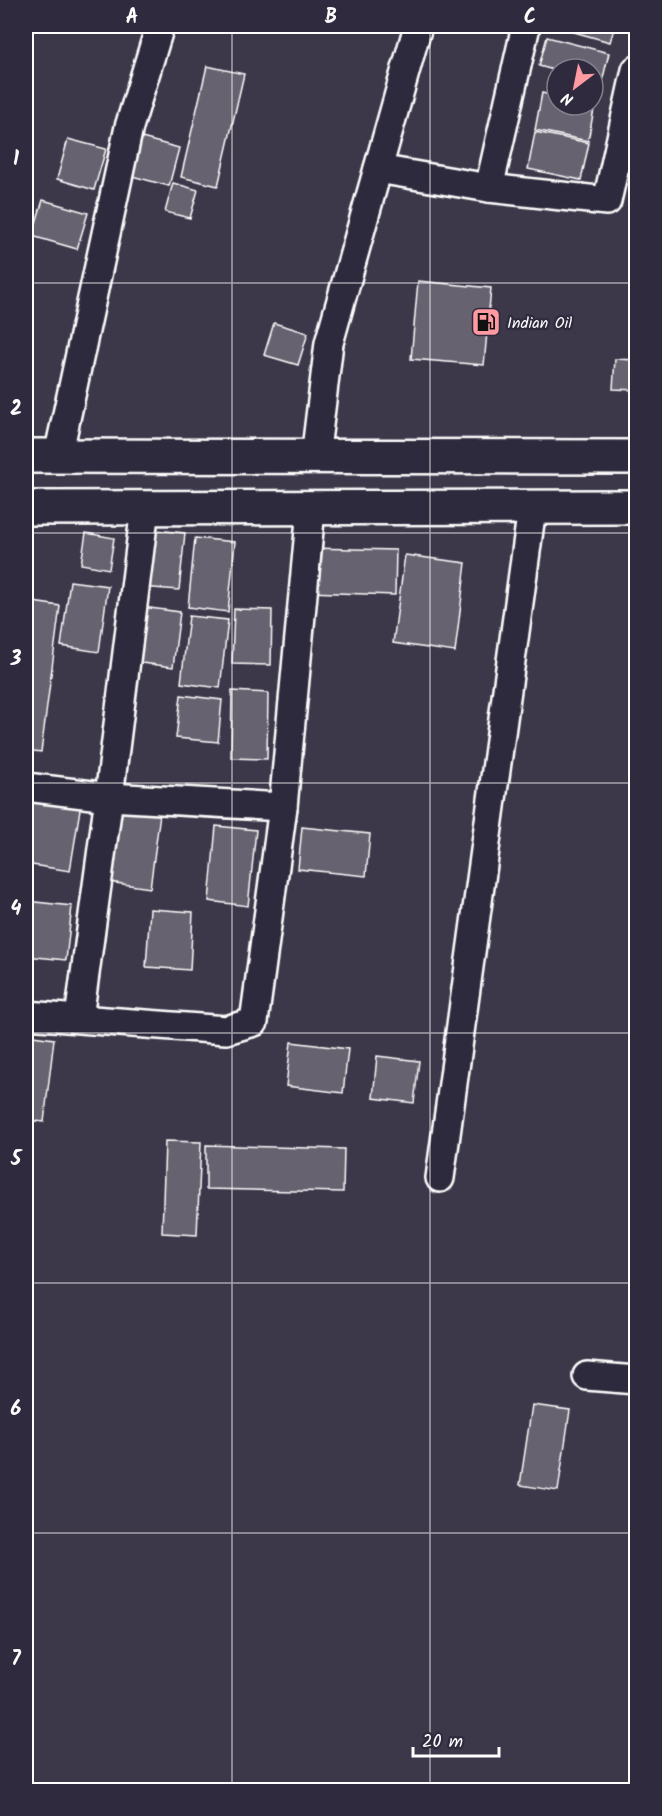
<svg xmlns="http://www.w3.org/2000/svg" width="662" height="1816" viewBox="0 0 662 1816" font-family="Kalam,sans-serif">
<rect width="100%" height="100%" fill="#3c3749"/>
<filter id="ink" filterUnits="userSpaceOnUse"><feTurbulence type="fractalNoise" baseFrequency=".0167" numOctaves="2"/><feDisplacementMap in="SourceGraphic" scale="12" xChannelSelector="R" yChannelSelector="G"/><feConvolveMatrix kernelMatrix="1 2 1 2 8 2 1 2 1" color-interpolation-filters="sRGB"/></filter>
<g filter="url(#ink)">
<g fill="#666270" stroke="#fff" stroke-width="1.5">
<path d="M576,26h39l-5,16 -36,-10z"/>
<path d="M547,37l62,16 -7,29 -9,-2v-11h-36v2l-18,-5z"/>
<path d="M207,66l37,8 -26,112 -37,-9z"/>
<path d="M542,93l15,3v9l38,-1 -7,37 -53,-11z"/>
<path d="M535,132l54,11 -8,37 -53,-11z"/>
<path d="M142,138l37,10 -10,38 -37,-10z"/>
<path d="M68,139l38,10 -12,41 -37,-11z"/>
<path d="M173,183l25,7 -8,28 -25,-6z"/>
<path d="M43,200l45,13 -11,36 -45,-13z"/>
<path d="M418,281l73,7 -7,77 -73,-6z"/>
<path d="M274,323l34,10 -10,32 -34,-10z"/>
<path d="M615,359l21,1v30l-23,-1z"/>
<path d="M145,529l40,4 -6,57 -39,-3z"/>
<path d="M86,533l28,5 -5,31 -28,-5z"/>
<path d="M195,538l40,4 -7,70 -40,-5z"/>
<path d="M309,548l87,2 -1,45 -88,-3z"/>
<path d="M405,555l61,8 -11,89 -62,-9z"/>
<path d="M70,581l38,5 -9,66 -38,-6z"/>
<path d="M26,601l34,5 -19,146 -15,-2z"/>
<path d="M142,607l38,5 -7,55 -39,-5z"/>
<path d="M234,609l38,1 -1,55 -39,-1z"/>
<path d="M189,616l39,4 -8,68 -39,-5z"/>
<path d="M232,691l36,2 -1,66 -36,-1z"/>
<path d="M181,695l41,5 -4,42 -42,-4z"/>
<path d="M34,795l47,8 -11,68 -44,-7v-19z"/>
<path d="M120,801l41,5 -11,82 -41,-6z"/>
<path d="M216,826l40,4 -8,76 -39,-5z"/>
<path d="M302,827l68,7 -4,42 -68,-7z"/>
<path d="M26,901l46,5 -6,54 -40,-4z"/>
<path d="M150,909l43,3 -3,58 -44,-3z"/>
<path d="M26,1035l28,4 -10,83 -18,-2z"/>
<path d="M291,1042l57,7 -5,44 -57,-7z"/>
<path d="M377,1056l42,5 -5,42 -41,-5z"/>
<path d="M165,1141l36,1 -4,93 -35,-2z"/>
<path d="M206,1145l138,4 -1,43 -137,-3z"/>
<path d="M532,1405l38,5 -12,81 -38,-6z"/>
</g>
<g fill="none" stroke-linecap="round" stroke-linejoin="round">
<g stroke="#fff" stroke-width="32">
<g id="minor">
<path d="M378,169l111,19 118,13 29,-131"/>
<path d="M489,188l37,-162"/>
<path d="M58,456l71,-329 31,-101"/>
<path d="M315,458l14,-115 89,-317"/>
<path d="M26,787l83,10 174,10"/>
<path d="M26,1015l200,15 28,-8 29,-215 28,-298"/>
<path d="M79,1018l30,-221 36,-289"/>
<path d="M440,1178l92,-670"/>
<path d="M587,1376l49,4"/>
</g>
</g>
<g stroke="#fff" stroke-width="38">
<g id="trunk">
<path d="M26,456l610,1"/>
<path d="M26,508l610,-1"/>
</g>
</g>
<use href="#minor" stroke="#2f2a3d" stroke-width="27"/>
<use href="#trunk" stroke="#2f2a3d" stroke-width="33"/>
</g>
</g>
<path fill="none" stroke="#fff" stroke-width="1.5" stroke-opacity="0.55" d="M232,26v1764M430,26v1764M26,283h610M26,533h610M26,783h610M26,1033h610M26,1283h610M26,1533h610"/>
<defs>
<g id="fuel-square" transform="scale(1.5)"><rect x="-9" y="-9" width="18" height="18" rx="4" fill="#ff9aa2" stroke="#2f2a3d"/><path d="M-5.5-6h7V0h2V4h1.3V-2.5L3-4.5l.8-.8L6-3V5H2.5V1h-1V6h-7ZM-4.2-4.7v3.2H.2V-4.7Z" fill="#111"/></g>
</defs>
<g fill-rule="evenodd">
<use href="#fuel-square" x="486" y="322"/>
</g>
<g text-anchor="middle" stroke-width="4.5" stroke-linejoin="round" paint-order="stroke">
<g font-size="16" fill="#fff" stroke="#2f2a3d" text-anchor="start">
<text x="507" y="328">Indian Oil</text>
</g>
</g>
<rect width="662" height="1816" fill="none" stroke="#2f2a3d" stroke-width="66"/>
<g transform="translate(575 87) rotate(212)"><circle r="28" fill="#2f2a3d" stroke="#827f8b" stroke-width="1.5"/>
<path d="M0-4.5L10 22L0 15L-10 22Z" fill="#ff9aa2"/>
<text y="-9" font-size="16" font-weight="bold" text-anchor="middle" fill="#ffffff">N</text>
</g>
<path d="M413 1747v9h86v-9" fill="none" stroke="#ffffff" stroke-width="3"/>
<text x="422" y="1747" font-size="18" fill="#ffffff" stroke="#2f2a3d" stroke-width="4.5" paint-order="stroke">20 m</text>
<rect x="33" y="33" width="596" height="1750" fill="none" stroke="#fff" stroke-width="2"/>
<g font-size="20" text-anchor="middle" font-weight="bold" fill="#fff">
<text x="132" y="23">A</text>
<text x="331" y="23">B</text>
<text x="530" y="23">C</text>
<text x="16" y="165">1</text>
<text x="16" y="415">2</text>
<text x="16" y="665">3</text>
<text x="16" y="915">4</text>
<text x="16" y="1165">5</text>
<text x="16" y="1415">6</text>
<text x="16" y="1665">7</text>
</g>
</svg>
